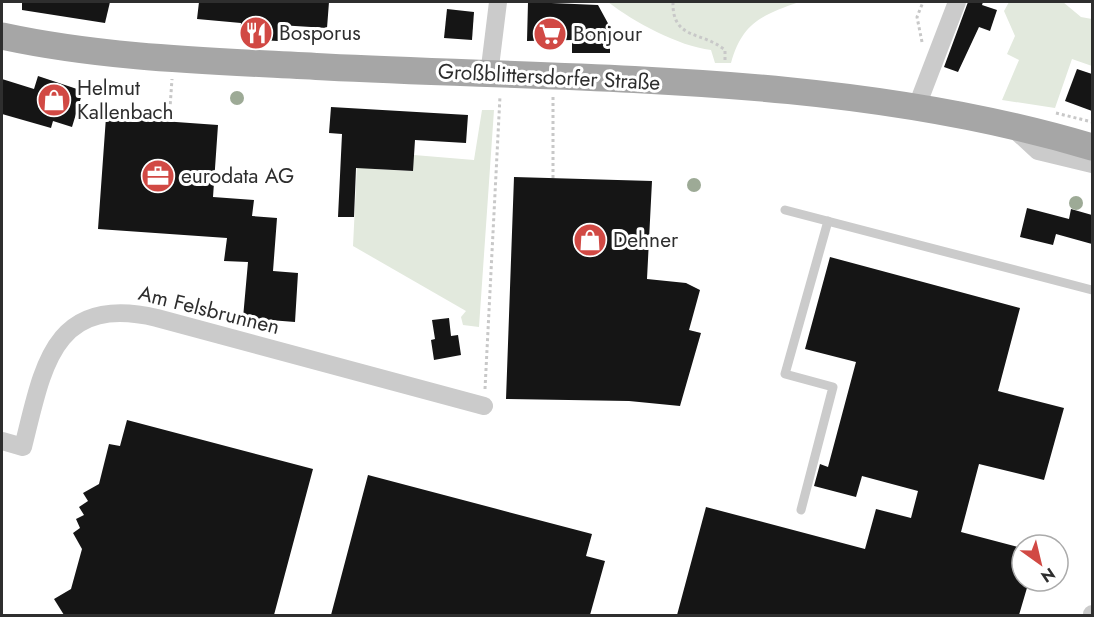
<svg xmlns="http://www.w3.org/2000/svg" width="1094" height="617" viewBox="0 0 1094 617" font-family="Jost,sans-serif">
<rect width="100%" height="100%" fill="#fff"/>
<g fill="#e2e9dd">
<path d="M608,2h191c-37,13 -57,21 -68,61h-16l-4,-13c-33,-4 -77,-28 -103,-48z"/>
<path d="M1009,2h54l18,15 11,2v47l-20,-7 -17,49 -53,-8 17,-40 -12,-6 8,-18 -11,-25z"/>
<path d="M482,110h12l-15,217 -16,-2 -2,-8 5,-6 -113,-65 4,-81 17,4 38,2 2,-16 60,5z"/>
</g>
<g fill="#151515">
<path d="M22,2h88l-5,21 -83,-13z"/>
<path d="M199,2h130l-2,26 -48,-3 -1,16 -38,-2 1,-16 -44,-4z"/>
<path d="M528,2l70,3 12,22v26h-38v-13l-45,1z"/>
<path d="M968,2h15l-1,3 15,5 -7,21 -11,-4 -21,45 -14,-5z"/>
<path d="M447,9l27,3 -2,28 -28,-2z"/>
<path d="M1077,69l15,5v37l-27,-10z"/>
<path d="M38,76l45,15 -11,36 -19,-6 -2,7 -49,-14v-35l32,10z"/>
<path d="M331,107l137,8 -2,28 -51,-3 -2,31 -57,-3 -2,49h-16l4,-83 -13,-1z"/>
<path d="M106,117l112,8 -5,72 41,3 -2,16 25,2 -4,53 25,2 -3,49 -52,-4 5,-56 -24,-1 3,-23 -129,-9z"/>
<path d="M514,177l138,4 -5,98 39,4 14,7 -11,40 12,3 -21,73 -51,-5 -123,-2z"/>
<path d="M1027,208l42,11 2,-10 21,6v29l-36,-10 -3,11 -33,-8z"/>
<path d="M830,257l190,51 -22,83 66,17 -20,72 -65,-16 -18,68 61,16v33h7l-10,34h-342l29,-108 159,42 11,-40 35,9 7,-27 -56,-15 -6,21 -42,-11 6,-22 8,3 28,-105 -51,-13z"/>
<path d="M449,318l2,18 7,-1 3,20 -27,5 -3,-20 4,-1 -3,-19z"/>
<path d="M127,420l186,49 -39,146h-210l-10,-16 17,-10 11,-40 -9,-16 7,-5 -4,-9 8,-4 -5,-8 9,-6 -5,-8 16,-9 10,-40 11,2z"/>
<path d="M368,475l224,59 -6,22 19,5 -15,54h-259z"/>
</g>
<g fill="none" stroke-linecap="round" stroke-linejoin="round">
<g stroke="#c8c8c8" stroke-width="3" stroke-dasharray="3 3" stroke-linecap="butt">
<path d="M673,2c-1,38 29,29 52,48v13"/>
<path d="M922,42l-5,-25 6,-15"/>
<path d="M553,97v82"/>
<path d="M1056,113l36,9"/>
<path d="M169,122l3,-43"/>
<path d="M485,389l15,-293"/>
</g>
<g stroke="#cbcbcb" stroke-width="9">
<path d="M785,210l307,80"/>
<path d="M801,510l32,-123 -48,-13 43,-153"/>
</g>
<g stroke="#cbcbcb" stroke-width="18">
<path d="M489,75l9,-73"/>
<path d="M917,106l40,-104"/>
<path d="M1015,130l23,21 54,13"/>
<path d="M2,441l21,6c20,-79 29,-154 134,-129l327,88"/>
<path d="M1092,616v-2"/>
</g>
<path stroke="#a6a6a6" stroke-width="27" d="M2,36c106,23 215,25 324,31 255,13 519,6 766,80"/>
</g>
<g fill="#9daa96">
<circle cx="237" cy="98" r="7"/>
<circle cx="694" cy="185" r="7"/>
<circle cx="1076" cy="203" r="7"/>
</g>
<defs>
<g id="restaurant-disc" transform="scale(1.725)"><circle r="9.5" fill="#d14944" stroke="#fff"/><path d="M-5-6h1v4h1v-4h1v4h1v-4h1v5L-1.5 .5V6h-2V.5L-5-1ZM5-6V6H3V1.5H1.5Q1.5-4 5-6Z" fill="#fff"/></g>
<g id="supermarket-disc" transform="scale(1.725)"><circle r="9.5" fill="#d14944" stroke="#fff"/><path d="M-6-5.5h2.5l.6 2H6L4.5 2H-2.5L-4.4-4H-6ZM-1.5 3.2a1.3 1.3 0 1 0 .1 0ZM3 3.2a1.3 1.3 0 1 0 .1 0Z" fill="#fff"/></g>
<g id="shop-disc" transform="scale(1.725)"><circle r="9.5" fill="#d14944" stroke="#fff"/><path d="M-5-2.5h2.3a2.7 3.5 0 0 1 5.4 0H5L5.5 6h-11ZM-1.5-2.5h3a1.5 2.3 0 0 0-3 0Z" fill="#fff"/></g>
<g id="office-disc" transform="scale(1.725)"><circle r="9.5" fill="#d14944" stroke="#fff"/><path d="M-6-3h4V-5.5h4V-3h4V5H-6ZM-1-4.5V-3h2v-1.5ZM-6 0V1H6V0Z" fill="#fff"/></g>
</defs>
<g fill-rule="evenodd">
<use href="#restaurant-disc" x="256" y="33"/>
<use href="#supermarket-disc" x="550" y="34"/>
<use href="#shop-disc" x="54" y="100"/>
<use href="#office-disc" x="158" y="176"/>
<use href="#shop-disc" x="590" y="240"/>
</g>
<g text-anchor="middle" stroke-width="6" stroke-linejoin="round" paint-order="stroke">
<g font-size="21" fill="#2e2e2e" stroke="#fff" text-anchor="start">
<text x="279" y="40">Bosporus</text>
<text x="573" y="41">Bonjour</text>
<text x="77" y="95">Helmut<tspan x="77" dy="24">Kallenbach</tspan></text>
<text x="181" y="183">eurodata AG</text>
<text x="613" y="247">Dehner</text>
</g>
<g font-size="21" fill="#2e2e2e" stroke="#fff">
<text transform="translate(549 77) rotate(3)" y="7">Großblittersdorfer Straße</text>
<text transform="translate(209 310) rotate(14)" y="7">Am Felsbrunnen</text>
</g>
</g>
<rect width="1094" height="617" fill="none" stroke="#2e2e2e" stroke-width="6"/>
<g transform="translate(1040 563) rotate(146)"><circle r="28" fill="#ffffff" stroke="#ababab" stroke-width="1.5"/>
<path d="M0-4.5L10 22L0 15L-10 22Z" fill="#d14944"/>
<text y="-9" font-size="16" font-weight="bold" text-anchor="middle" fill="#2e2e2e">N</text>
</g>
</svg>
